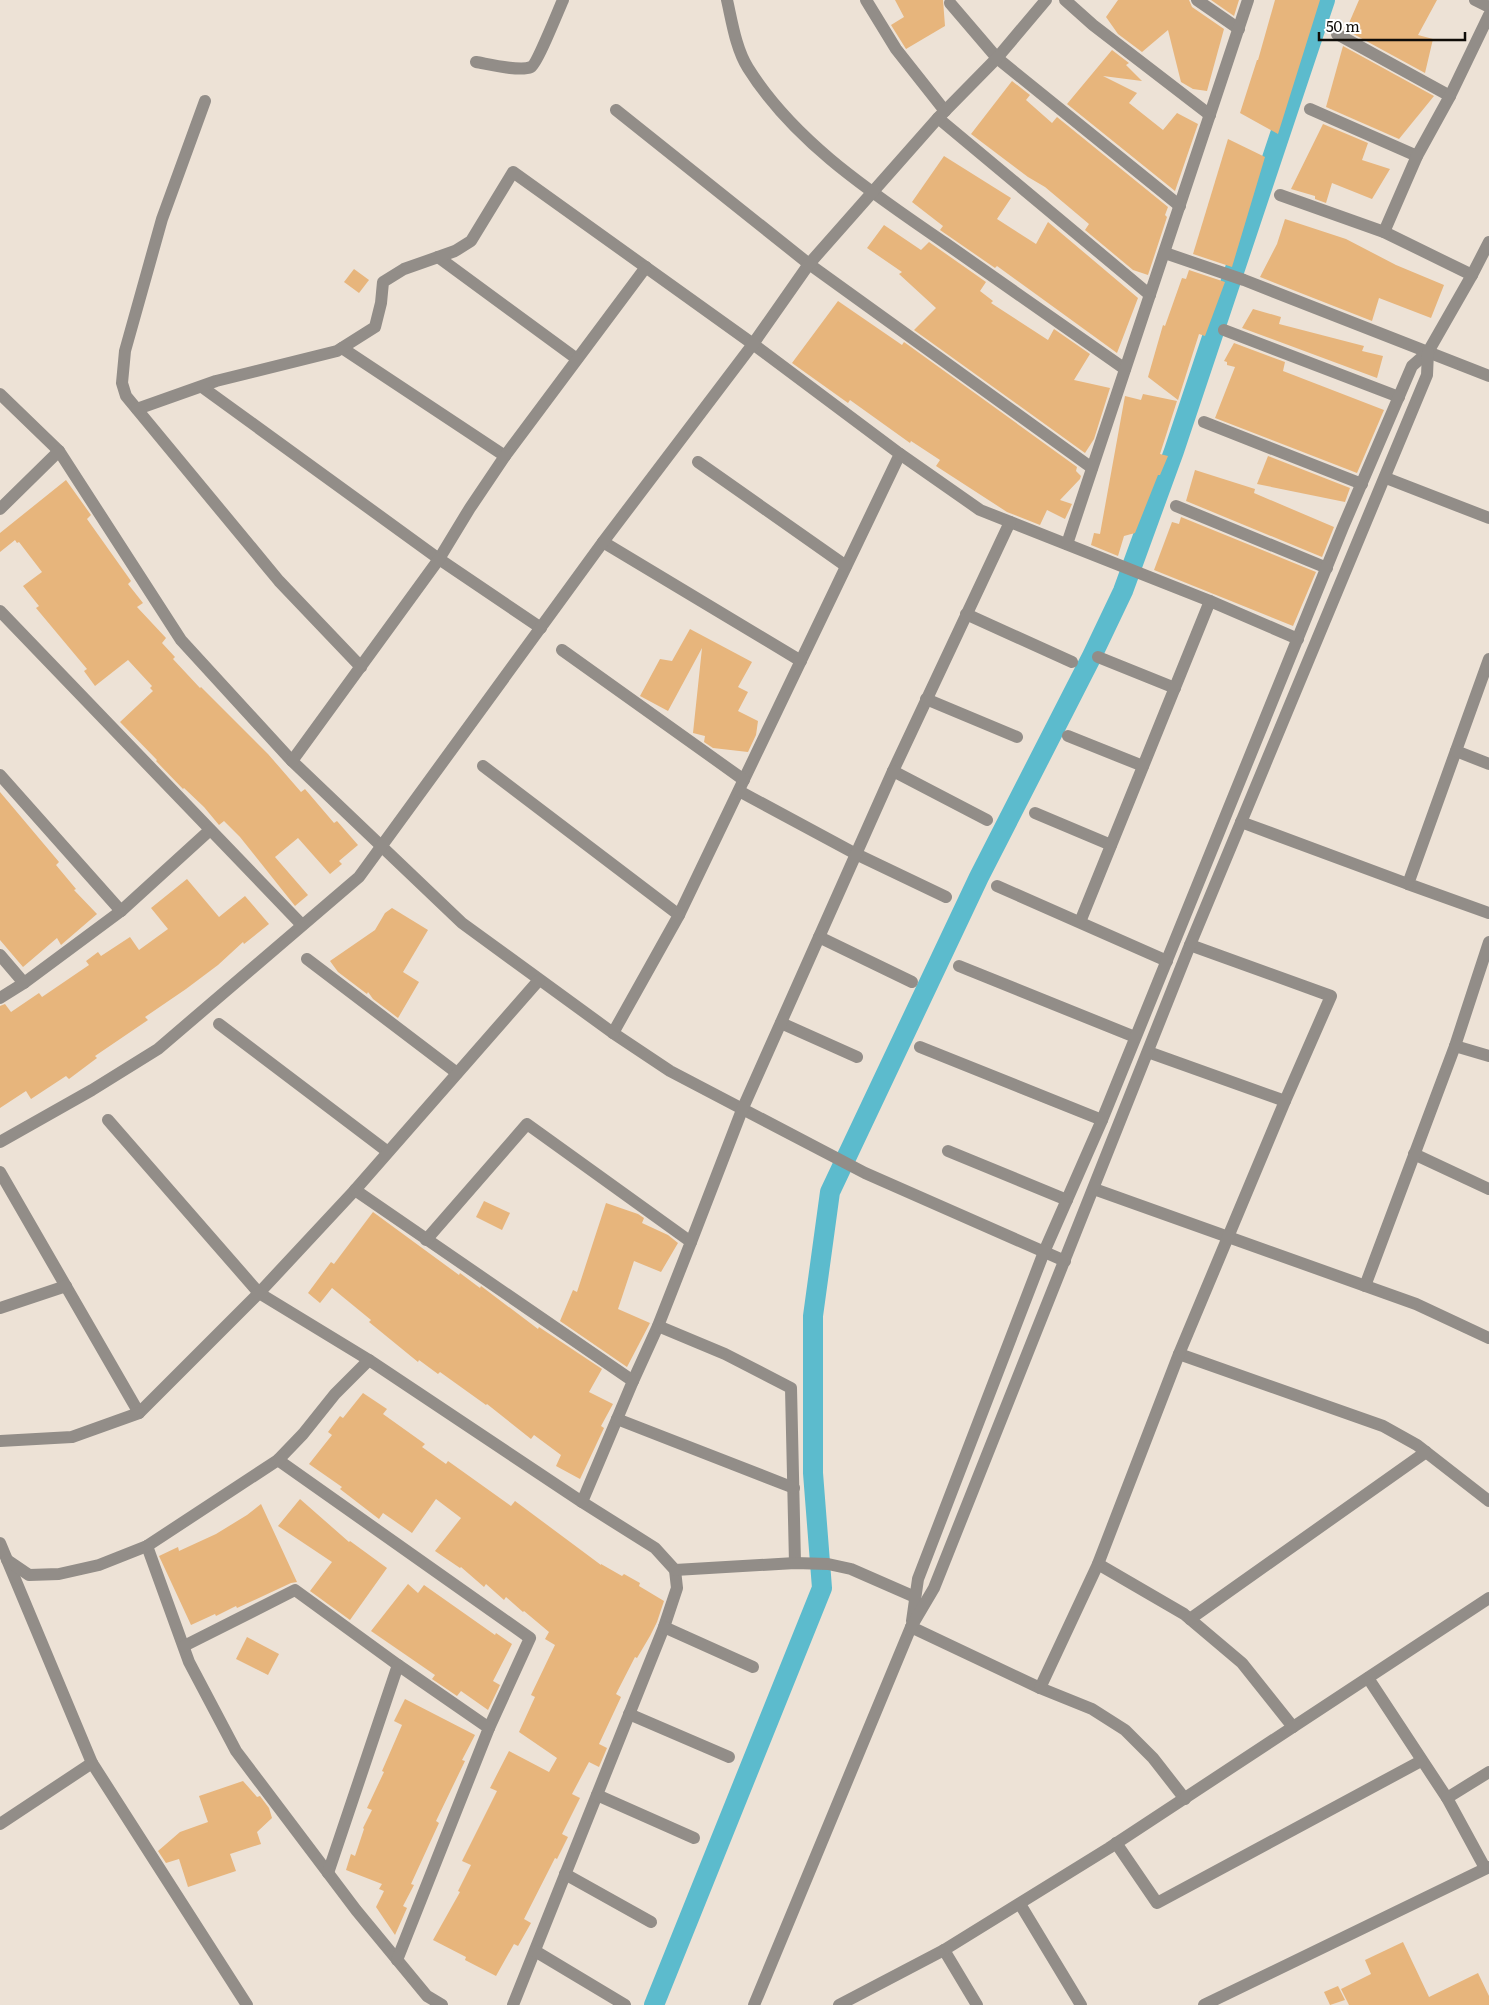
<svg xmlns="http://www.w3.org/2000/svg" width="1489" height="2005" viewBox="0 0 1489 2005" font-family="Literata,serif">
<rect width="100%" height="100%" fill="#ede2d6"/>
<g fill="none" stroke-linecap="round" stroke-linejoin="round">
<path stroke="#5cbbcd" stroke-width="20" d="M654,2005l168,-417 -9,-115v-157l17,-124 149,-315 113,-221 31,-65 51,-140 151,-451"/>
</g>
<g fill="#e7b57c">
<path d="M895,0h48l2,26 -39,23 -15,-24 13,-8z"/>
<path d="M1118,0h71l3,7 32,22 -17,62 -14,-2 -12,-7 -13,-52 -26,22 -24,-18 -12,-17z"/>
<path d="M1211,0h28l-5,16z"/>
<path d="M1275,0h45l-42,134 -38,-21 17,-53h1z"/>
<path d="M1359,0h78l-19,35 15,4 -8,34 -79,-43z"/>
<path d="M1343,46l91,50 -35,43 -73,-32z"/>
<path d="M1112,50l17,13 -3,2 16,16 -39,-5 34,17 -8,10 34,27 14,-17 21,11 -23,67 -108,-87z"/>
<path d="M1012,81l18,14 -4,5 26,23 5,-6 111,90 -3,8 2,2 -19,58 -15,-5 -48,-40 4,-6 -44,-37 -17,-10 -57,-43z"/>
<path d="M1323,124l45,19 -6,17 28,9 -18,30 -40,-16 -6,20 -11,-4v-3l-24,-7z"/>
<path d="M1228,139l37,18 -33,110 -39,-13z"/>
<path d="M944,156l67,42 -14,21 39,25 12,-22 90,76 -21,55 -120,-87 -2,2 -55,-38 3,-4 -31,-24z"/>
<path d="M1285,219l61,20 50,26 48,20 -13,33 -52,-20 -7,23 -112,-44 17,-33z"/>
<path d="M884,225l37,25 8,-8 57,40 -6,9 13,10 -2,2 57,37 6,-11 36,25 -16,26 36,8 -16,51 -9,14 -171,-123 22,-22 -37,-34 3,-2 -35,-24z"/>
<path d="M354,269l15,11 -10,13 -15,-11z"/>
<path d="M1189,270l36,12 -20,54 -6,-2 -21,66 -30,-23 15,-52 2,1 17,-48 4,1z"/>
<path d="M838,301l64,44 2,-3 173,125 -1,4 5,5 -1,3 -20,21 12,4 -7,15 -18,-9 -7,15 -33,-13 -71,-46 4,-6 -29,-19 -1,2 -60,-43 -2,3 -56,-40z"/>
<path d="M1253,309l28,8 -2,7 85,22 -2,5 21,5 -6,22 -135,-50z"/>
<path d="M1234,343l51,19 -2,9 101,39 -27,63 -142,-55 20,-51 -8,-2v-3l-3,-1z"/>
<path d="M1143,394l34,7 -17,53 8,2 -8,19h-2l-23,58 -11,3 -6,20 -27,-11 3,-12 6,1 25,-138 16,4z"/>
<path d="M1268,456l82,32 -5,14 -88,-18z"/>
<path d="M1195,470l60,19 -1,4 80,34 -12,30 -136,-56z"/>
<path d="M66,480l25,35 -4,4 44,62 -3,3 15,19 -6,4 29,31 -4,5 13,14 -2,2 27,29 1,-1 67,67 33,38 4,-3 29,34 3,-2 21,24 -19,16 3,3 -12,10 -32,-36 -23,19 33,38 -13,11 -55,-69 -16,-16 -5,4 -15,-18 -20,-19 -1,1 -27,-28 1,-1 -37,-38 33,-31 -3,-3 2,-2 -24,-26 -33,26 -11,-15 3,-2 -51,-61 3,-2 -16,-20 19,-14 -23,-30 -2,1 -2,-3 -15,12v-19z"/>
<path d="M1181,517l135,55 -23,54 -139,-56 18,-48 7,2z"/>
<path d="M690,629l62,33 -14,25 10,5 -10,19 20,10 -2,14 -8,17 -35,-4 -9,-6 1,-6 -12,-3 9,-85 -34,63 -28,-15 20,-37 12,2z"/>
<path d="M0,792l59,70 -3,3 20,24 -2,1 23,24 -36,31 -4,-7 -34,29 -23,-27z"/>
<path d="M187,879l32,38 26,-21 24,28 -25,20 -1,-2 -25,23 -32,24 -41,28 3,3 -53,36 2,2 -28,21 -3,-3 -35,23 -5,-8 -26,17v-102l5,-2 6,8 28,-19 3,4 47,-32 -3,-4 12,-9 3,4 29,-19 9,13 29,-21 -17,-21z"/>
<path d="M392,908l36,22 -25,42 16,10 -21,36 -25,-19 -5,-7 -1,2 -29,-22 -8,-11 45,-31 10,-17z"/>
<path d="M484,1201l26,12 -8,17 -26,-13z"/>
<path d="M606,1203l32,11 6,4 -2,5 26,12 10,8 -17,29 -27,-11 -16,48 32,14 -23,44 -67,-46 13,-31 4,2z"/>
<path d="M373,1212l86,63 1,-2 20,15 1,-2 57,43 1,-2 63,42 -13,23 24,12 -12,22 3,2 -24,51 -24,-13 5,-11 -27,-20 -3,4 -44,-35 -1,1 -46,-33 -2,2 -19,-14 -1,2 -49,-40 2,-2 -39,-32 -12,15 -12,-10 23,-31 3,2z"/>
<path d="M363,1393l24,16 -4,5 42,30 -3,3 24,17 2,-3 63,45 4,-5 86,64v-1l21,12 2,-2 16,9 -1,3 25,15 -7,21 -7,14 -13,22 -2,-1 -19,37 5,3 -22,47 8,4 -8,19 -10,-5 -17,32 8,4 -18,36 6,3 -11,22 -2,-1 -31,61 7,4 -13,23 -4,-2 -18,32 -31,-16 1,-3 -33,-17 27,-48 -2,-1 13,-26 -9,-4 35,-70 -7,-3 19,-37 40,21 8,-14 -38,-26 16,-35 -4,-2 24,-50 -10,-6 4,-7 -25,-21 -1,1 -17,-15 -2,3 -18,-16 -2,3 -23,-20 -1,1 -25,-17 26,-33 -25,-19 -24,34 -29,-20 -4,6 -39,-30 2,-2 -33,-23 23,-29 -4,-3 12,-16 3,2z"/>
<path d="M300,1499l49,43 1,-1 37,27 -37,52 -40,-29 22,-29 -54,-36z"/>
<path d="M261,1504l36,78 -6,1 -54,25 -1,-2 -20,10 -1,-2 -24,11 -32,-69 19,-9 1,4 37,-17 31,-19z"/>
<path d="M408,1584l10,9 6,-8 71,50 1,-2 16,11 -19,37 7,4 -12,25 -27,-19 -4,5 -25,-17 3,-4 -64,-44z"/>
<path d="M247,1637l32,17 -11,21 -32,-16z"/>
<path d="M405,1699l70,36 -13,25 3,1 -29,60 3,2 -28,61 3,1 -11,21 4,2 -12,27 -19,-28 8,-16 -5,-2 3,-5 -36,-14 5,-16 4,2 9,-27 -1,-1 9,-18 -5,-2 17,-36 -2,-1 20,-46 -8,-4z"/>
<path d="M243,1781l14,16 3,-1 9,12 3,10 -15,14 4,12 -31,10 6,17 -48,16 -9,-28 -13,4 -8,-12 22,-19 28,-10 -9,-26z"/>
<path d="M1403,1942l26,55 49,-24 11,23v9h-140l-8,-16 30,-15 -6,-14z"/>
<path d="M1338,1986l7,14 -15,5 -6,-13z"/>
</g>
<g fill="none" stroke-linecap="round" stroke-linejoin="round">
<g stroke="#928d88" stroke-width="12">
<path d="M727,0c5,22 9,49 21,68 47,75 126,126 197,175 60,42 120,84 180,126"/>
<path d="M866,0l30,49 49,62"/>
<path d="M1065,0l28,25 117,90"/>
<path d="M1197,0l42,29"/>
<path d="M1475,0l14,7"/>
<path d="M950,3l47,55 183,148"/>
<path d="M1337,34l113,62"/>
<path d="M476,62c12,2 44,10 55,5 6,-3 27,-56 32,-67"/>
<path d="M205,101l-43,118 -37,132 -3,32 4,13 153,185 82,86"/>
<path d="M1310,109l107,47"/>
<path d="M616,110l193,154 283,204"/>
<path d="M938,118l212,177"/>
<path d="M1280,195l104,37 88,43"/>
<path d="M1384,232l33,-76 33,-60 39,-81"/>
<path d="M1165,253l79,27 245,96"/>
<path d="M438,257l139,102"/>
<path d="M1224,330l175,67"/>
<path d="M342,348l163,108"/>
<path d="M202,387l237,172 102,69"/>
<path d="M0,394l59,57"/>
<path d="M137,409l79,-28 121,-30 38,-24 6,-24 2,-21 21,-13 51,-18 16,-10 42,-69 240,172 147,110 -221,461"/>
<path d="M1204,422l158,62"/>
<path d="M900,454l80,56 230,91 88,38"/>
<path d="M698,462l148,104"/>
<path d="M1386,478l103,40"/>
<path d="M1176,506l151,62"/>
<path d="M0,509l59,-58 122,189 111,121 170,162 151,110 57,38 195,102 200,88"/>
<path d="M603,542l198,119"/>
<path d="M1067,544l181,-544"/>
<path d="M0,611l302,314"/>
<path d="M966,614l106,48"/>
<path d="M562,650l182,130"/>
<path d="M1098,657l77,31"/>
<path d="M1489,659l-81,225 81,29"/>
<path d="M926,699l91,38"/>
<path d="M1068,736l75,30"/>
<path d="M1456,751l33,13"/>
<path d="M292,761l147,-202 31,-51 35,-52 141,-189"/>
<path d="M483,766l196,149 -66,118"/>
<path d="M893,771l117,-249"/>
<path d="M0,775l121,136"/>
<path d="M739,791l117,63 90,43"/>
<path d="M1035,813l76,32"/>
<path d="M1241,822l167,62"/>
<path d="M997,886l170,75"/>
<path d="M1080,922l130,-321"/>
<path d="M819,937l93,45"/>
<path d="M1489,942l-34,104 34,10"/>
<path d="M0,955l24,28"/>
<path d="M307,959l150,114"/>
<path d="M959,966l176,71"/>
<path d="M0,998l24,-15 97,-72 89,-81"/>
<path d="M781,1023l76,34"/>
<path d="M219,1024l169,128"/>
<path d="M920,1047l182,73"/>
<path d="M1148,1052l137,49"/>
<path d="M108,1120l151,173 96,-103 184,-210"/>
<path d="M948,1151l119,49"/>
<path d="M1414,1154l75,35"/>
<path d="M0,1172l139,241 120,-120 110,67 213,142 73,46 20,22 2,18 -13,39 -151,378"/>
<path d="M1094,1189l322,115 73,34"/>
<path d="M355,1190l278,191 -51,121"/>
<path d="M426,1240l101,-116 164,118 -33,84 -25,55"/>
<path d="M691,1242l51,-132 151,-339 94,49"/>
<path d="M1365,1286l90,-240"/>
<path d="M0,1308l66,-22"/>
<path d="M658,1326l67,28 66,34 4,175"/>
<path d="M1179,1354l204,72 34,19 72,56"/>
<path d="M617,1419l177,69"/>
<path d="M0,1441l72,-4 67,-24"/>
<path d="M278,1460l252,178 -41,90"/>
<path d="M0,1543l92,220"/>
<path d="M147,1546l42,116 47,89 120,159 71,86 15,9"/>
<path d="M7,1560l22,15 30,-1 40,-9 48,-19 131,-86 25,-26 32,-40 34,-34"/>
<path d="M1098,1564l86,50 58,49 51,64"/>
<path d="M675,1570l120,-7 33,1 23,5 64,28"/>
<path d="M1190,1619l236,-167"/>
<path d="M664,1627l89,40"/>
<path d="M911,1627l129,61 52,21 33,21 28,28 32,41"/>
<path d="M184,1646l111,-56 103,75 91,63 -92,232"/>
<path d="M1368,1678l79,120"/>
<path d="M1040,1688l58,-124 81,-210 106,-253 46,-105 -141,-51"/>
<path d="M629,1714l100,43"/>
<path d="M597,1795l97,43"/>
<path d="M0,1824l92,-61 155,242"/>
<path d="M1116,1843l41,60 264,-142"/>
<path d="M1485,1868l-38,-70 42,-26"/>
<path d="M328,1873l70,-208"/>
<path d="M565,1874l86,48"/>
<path d="M1020,1904l61,101"/>
<path d="M944,1950l33,55"/>
<path d="M535,1951l90,54"/>
<path d="M1204,2005l285,-138"/>
</g>
<g stroke="#928d88" stroke-width="12">
<path d="M0,1142l92,-52 66,-41 201,-172 244,-335 150,-198 56,-80 129,-146 59,-60 49,-58"/>
<path d="M912,1621l6,-42 126,-327 58,-132 241,-593 69,-161 16,-14 44,-77 17,-33"/>
<path d="M754,2005l157,-378 23,-39 256,-643 237,-570 1,-23"/>
<path d="M839,2005l105,-55 165,-102 380,-250"/>
</g>
</g>
<path d="M1319 32v8h146v-8" fill="none" stroke="#0f0c08" stroke-width="2.5"/>
<text x="1326" y="32" font-size="15" fill="#0f0c08" stroke="#ffffff" stroke-width="4" paint-order="stroke">50 m</text>
</svg>
